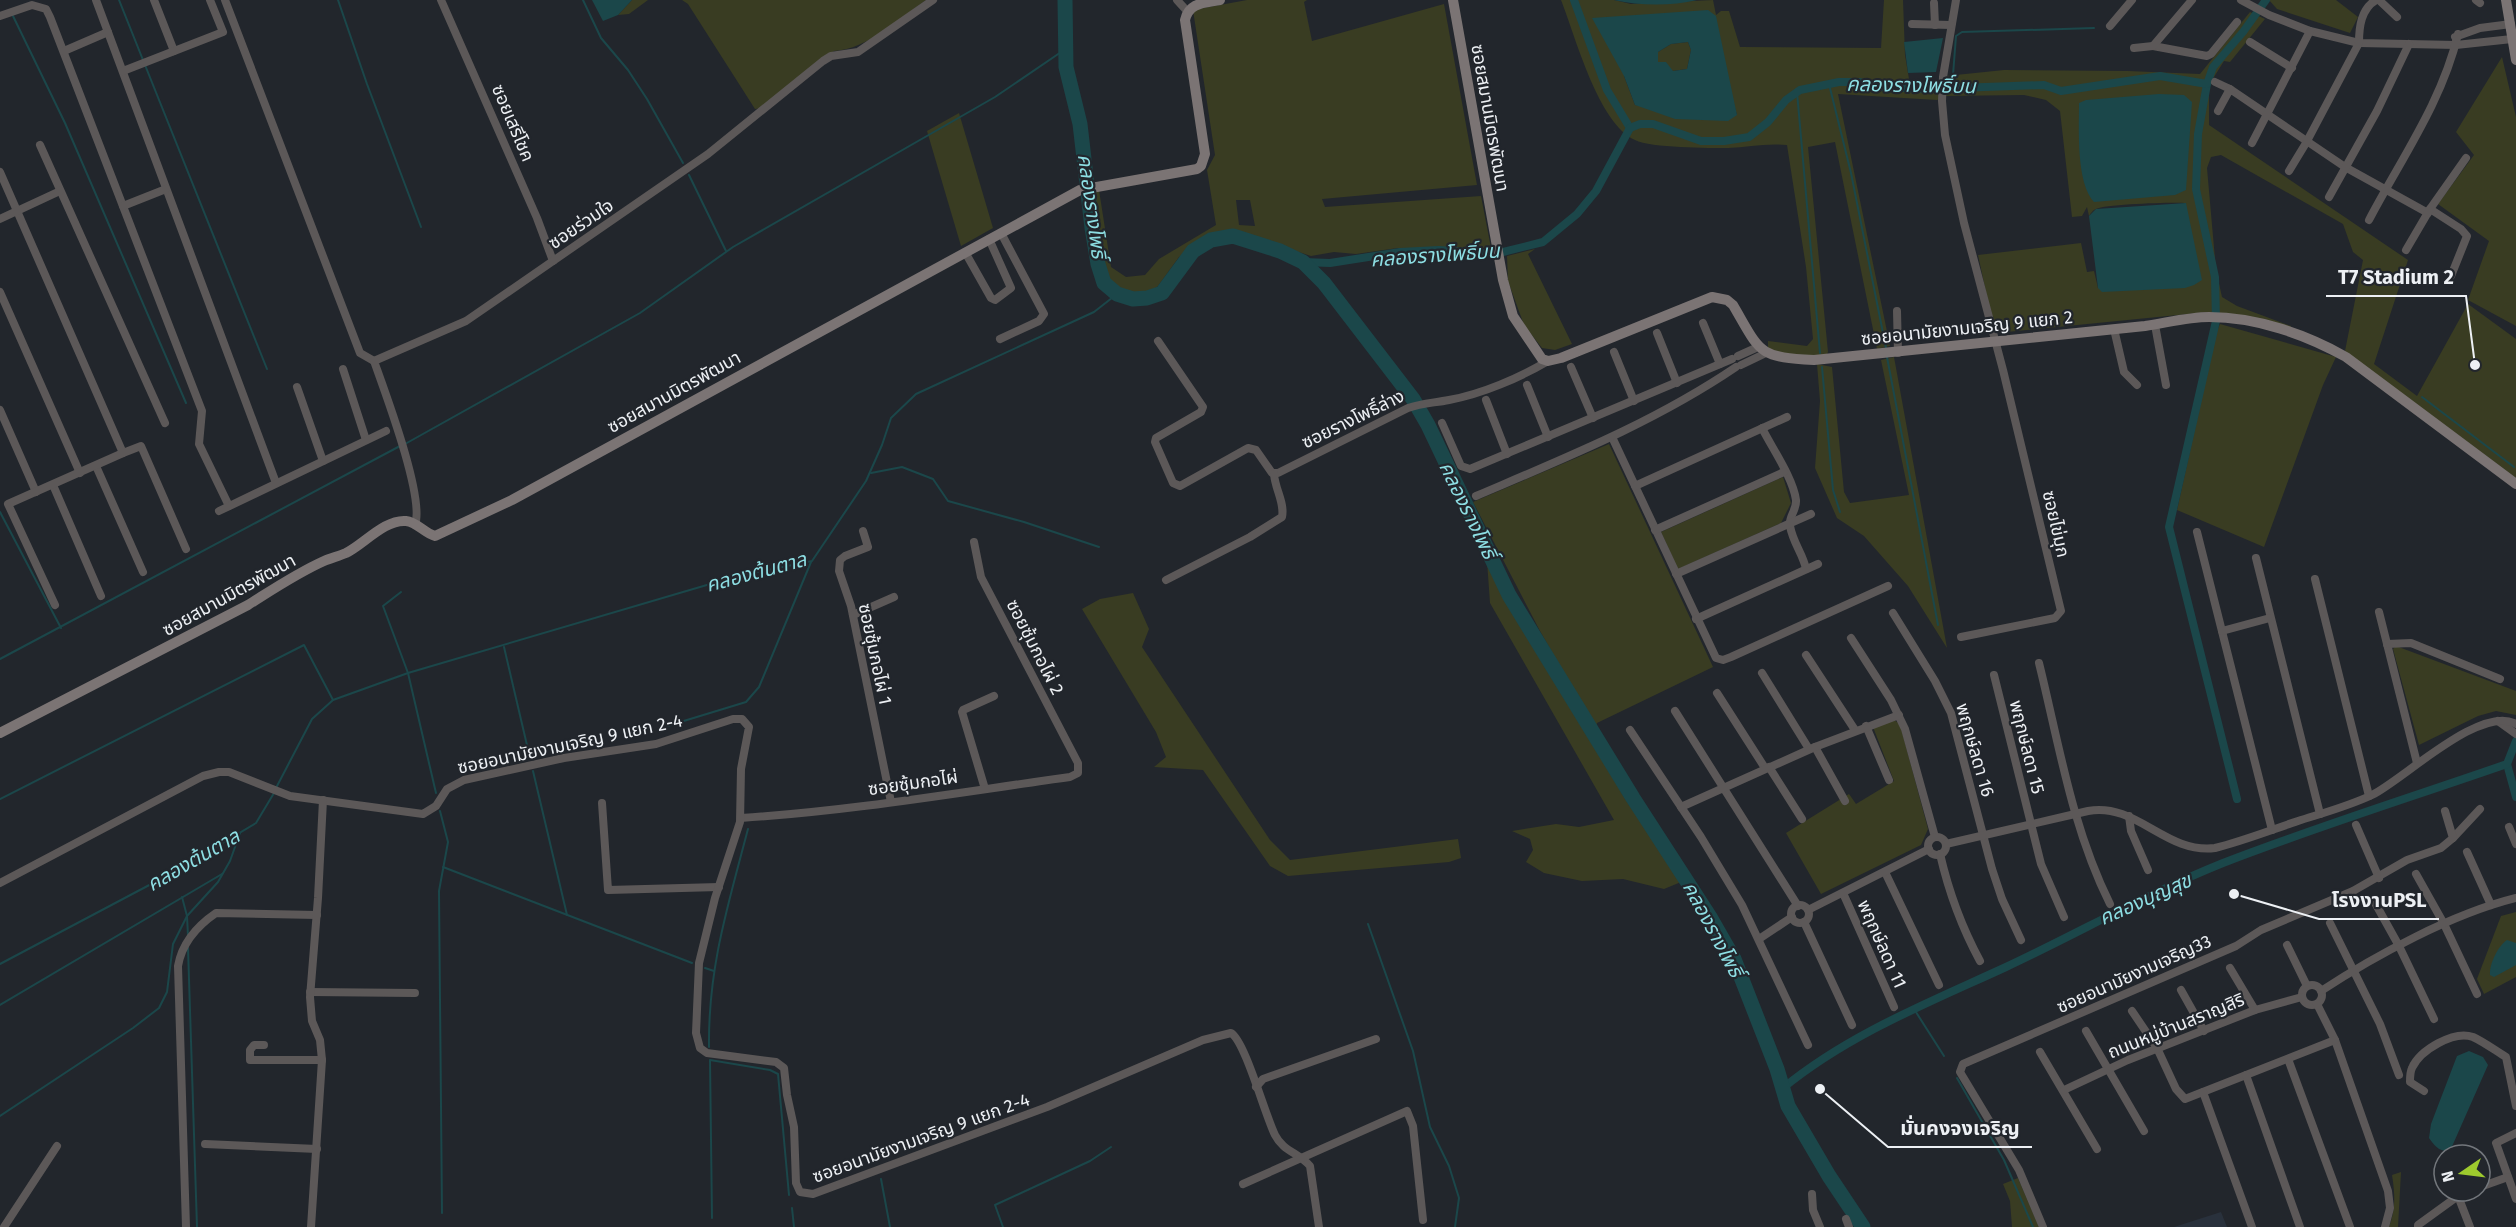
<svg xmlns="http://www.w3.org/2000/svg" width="2516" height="1227" viewBox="0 0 2516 1227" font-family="'Fira Sans','Noto Sans Thai',sans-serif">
<rect width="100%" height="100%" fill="#22262c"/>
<path fill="#29313c" d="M2221,1212l6,15h-53z"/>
<g fill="#393c22" fill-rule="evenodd">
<path d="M632,0h16l-19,14 -11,1z"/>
<path d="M682,0h244c-27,19 -58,49 -92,51l-73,57 -6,1 -67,-105z"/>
<path d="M1247,0h60l-3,2 8,39 132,-37 33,181 -155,14 3,8 156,-11 10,52h-93l-42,6 -22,-2 -23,4 -65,-21 -18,-2 -20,5 -29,19 -21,29 -13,10c-10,-1 -23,-4 -32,-11 -16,-13 -18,-71 -21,-92l7,-3 12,77 15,10 19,-2 14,-16 57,-34 -9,-55 8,-15 -22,-145zM1236,200h14l5,26 -16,-1z"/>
<path d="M1561,0h53l17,4 82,-4 3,15 5,-4h8l11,36 141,1 3,-48h19l2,55 5,30 36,-1v-8l58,-6 124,1 72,3 50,-62 15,7 -35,43 -6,-1 -15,24v40l199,135 -34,104 43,32 51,-92 48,35v139l-171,-127 18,-91 -10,-8 -10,-28 -122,-69 -10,2 -4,11 9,102 6,27 15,9 54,20 -1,3 -82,-17 -211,21 -3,-4 -16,-74 103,-12 6,29 7,-1 4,17 88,-81v-4c-13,-1 -80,1 -90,6 -3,1 -5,4 -7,7l-2,-9 -5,9 -10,1 -12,-106 -14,-11 -22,-5 -78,1 -9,4 -99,-6 52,252 -13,3 -42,-207 -27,5 20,205 -2,4 -44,-2 -14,-6v-7l39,5 6,-7 -7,-72 -19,-122c-21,-2 -39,2 -59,3 -19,0 -77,0 -93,-8 -37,-17 -59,-102 -74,-140zM1707,10l30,105 -102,-10 -11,-29z"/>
<path d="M2269,0h67l22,17 -8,16 -73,-24z"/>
<path d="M1688,42l3,8 -4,19 -14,2 -15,-9v-10l13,-8z"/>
<path d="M2502,57l14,60v209l-48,-26 21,-59 -51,-37 36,-49 -18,-23z"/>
<path d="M959,113l34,115 -32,18 -34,-115z"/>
<path d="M1535,249l-7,5 44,90 -17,6 -13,-2 -18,-23 -16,-44 -1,-25z"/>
<path d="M2220,324l116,33 -13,28 -59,162 -87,-37 39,-177z"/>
<path d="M1894,357l53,291 -39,-62 -44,-50 -27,-18 -22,-50 5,-67 -3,-37 15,3 12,125 6,11 59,-8 -28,-135z"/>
<path d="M1609,444l104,223 -116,56 -2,5 -55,-97 -67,-129z"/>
<path d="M1783,477l8,26 -10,20 -103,46 -17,-37z"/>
<path d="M1487,561l137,236 57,85 -17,7 -41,-10 -41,2 -38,-8 -18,-11 7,-12 -3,-11 -18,-8 44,-7 23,3 35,-7 -124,-217z"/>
<path d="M1133,593l16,36 -7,18 128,193 20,20 168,-21 3,19 -12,4 -161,14 -18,-10 -67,-96 -49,-3 12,-10 -10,-25 -74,-123 18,-10z"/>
<path d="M2396,646l120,45v24l-20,-4 -18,5 -59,29 -26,-96z"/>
<path d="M1894,720l6,4 28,105 -7,16 -100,49 -35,-61 63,-39 7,10 38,-23 -21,-54z"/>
<path d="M2516,912v65l-32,17 -7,-15 24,-63z"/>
<path d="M2401,1172l-3,55h-9c7,-18 6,-33 3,-52z"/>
<path d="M2018,1178l21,49h-27l-2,-26 -7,-17z"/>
</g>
<g fill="#1b474a" fill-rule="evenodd">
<path d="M592,0h40l-14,15 -15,6z"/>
<path d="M1614,0h83c-25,6 -57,6 -83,0z"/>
<path d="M1708,10l8,6 21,99 -9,6 -53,-2 -40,-14 -11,-29 -32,-58zM1688,42l3,8 -4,19 -14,2 -7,-9h-8v-10l13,-8z"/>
<path d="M1943,38l-7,34 -28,1 -4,-31z"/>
<path d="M2159,94l25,1 8,7 -6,88 -11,5 -81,7c-18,-19 -15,-73 -15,-99l7,-3z"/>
<path d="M2186,203l16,77 -8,5 -9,3 -83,4 -4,-4 -9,-72 7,-7z"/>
<path d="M2507,940l9,3v22l-22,12 -4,-2c-1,-11 8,-29 17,-35z"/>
<path d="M2469,1051l14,6 5,8 -38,86c-11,1 -15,-5 -21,-13l2,-14 26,-68z"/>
</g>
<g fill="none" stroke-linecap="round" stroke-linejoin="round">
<g stroke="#1b474a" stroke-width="2">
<path d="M119,0l24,60"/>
<path d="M338,0l29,84 54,143"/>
<path d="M583,0l18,38 27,32 19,29 36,64"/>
<path d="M13,16l52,107 121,280"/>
<path d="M145,65l122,304"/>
<path d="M1829,84l22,89 35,175"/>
<path d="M1952,88l4,-52 6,-4 132,-4"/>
<path d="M1797,92l23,261"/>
<path d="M689,175l37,76"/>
<path d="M1887,357l51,268"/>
<path d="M1822,367l11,123 7,22"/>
<path d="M2422,397l92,70"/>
<path d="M405,444l235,-131 93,-66 262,-150 72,-49"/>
<path d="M871,473l31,-6 31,12 15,22 76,21 75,25"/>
<path d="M0,512l61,116"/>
<path d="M401,592l-18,14 25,67 28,120"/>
<path d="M504,647l26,111"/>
<path d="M0,659l400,-213"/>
<path d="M664,727l82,-25 13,-15 52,-125"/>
<path d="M533,771l34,144"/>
<path d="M276,788l36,-69 21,-19"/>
<path d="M0,799l304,-154 29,55 75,-27 326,-96 78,-16 54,-80 16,-36 9,-27 25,-24 178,-82 23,-18"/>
<path d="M440,811l8,31 -9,49 3,322"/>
<path d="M443,867l249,96"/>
<path d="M182,897l5,19 1,20"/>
<path d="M1368,924l45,127 17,76 19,39 10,32 -4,29"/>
<path d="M188,948l9,279"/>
<path d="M0,964l172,-91 84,-50 18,-30"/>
<path d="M705,968l9,3"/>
<path d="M0,1005l222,-131"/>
<path d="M1914,1009l30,47"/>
<path d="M709,1047c-1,-79 19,-142 39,-218"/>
<path d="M1957,1078l47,82 29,67"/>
<path d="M0,1116l133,-88 26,-20 8,-16 6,-48 14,-28 31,-34 12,-21 10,-28"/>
<path d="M881,1179l9,48"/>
<path d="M792,1208l2,19"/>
<path d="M712,1218l-2,-158 60,10 8,4 11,121"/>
<path d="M1003,1227l-8,-22 95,-44 21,-14"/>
</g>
<g stroke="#1b474a" stroke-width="8">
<path d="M1574,0l33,90 23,38"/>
<path d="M2207,84l-9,50 -2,55 19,88 1,44 -47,206 68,272"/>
<path d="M1303,262l27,1 70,-11 39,-2 56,4 48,-12 34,-28 19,-23 34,-63 10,-4h13l48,17h23l25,-4 19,-15 18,-22 14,-10 39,-8h20l20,5 50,2 115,-4 17,6 99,-15 47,8 6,-17 30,-35 23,-32"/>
<path d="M2507,764l9,33"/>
<path d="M1783,1088c66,-54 145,-85 223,-121 73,-34 142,-74 217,-104 93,-36 189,-66 284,-99l9,-23"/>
</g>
<path stroke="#1b474a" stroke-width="15" d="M1065,0l1,67 14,57 12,104 6,36 6,19 13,11 16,5 14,-1 15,-5 31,-42 18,-11 22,-4 47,15 23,11 21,21 89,116 15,26 81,170 124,203 77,119 24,42 43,110 11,37 41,70 34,51"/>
<g stroke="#5c5858" stroke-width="8">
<path d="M96,0l180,483"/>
<path d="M154,0l20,51"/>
<path d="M225,0l135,353 14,8"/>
<path d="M441,0l96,218 16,43"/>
<path d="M1177,0l10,11"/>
<path d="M1956,0l-13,77 -1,24 3,34 19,88 39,147 58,241 -6,7 -94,19"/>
<path d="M2241,0l28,15 41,16 49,12 97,2 56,-6"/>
<path d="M2379,0l18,17"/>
<path d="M2476,0l4,3"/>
<path d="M1934,3l1,22"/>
<path d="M0,16l32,-11 14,4 4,8 152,394 -3,33 30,62"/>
<path d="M1912,24l39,1"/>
<path d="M2110,26l22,-26"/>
<path d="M2455,37l25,-9 31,-4"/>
<path d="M2250,42l42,26"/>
<path d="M2153,46l54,10 4,-2 26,-32"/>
<path d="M2134,48l19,-2 39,-46"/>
<path d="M64,51l44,-19"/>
<path d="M123,71l100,-39 -13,-32"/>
<path d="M2215,82l15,7"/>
<path d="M2218,111l12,-22 115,78 83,46"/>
<path d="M2252,143l58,-112"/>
<path d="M40,145l125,278"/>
<path d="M2289,171l17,-28 53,-100c0,-16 2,-34 17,-43"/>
<path d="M0,172l123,281"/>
<path d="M2329,197l48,-86 32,-67"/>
<path d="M123,206l43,-17"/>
<path d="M2430,209l31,20 6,7 -16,40"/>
<path d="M0,219l60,-28"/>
<path d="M2369,220c32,-61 73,-118 89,-186"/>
<path d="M2406,250l24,-41 36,-51"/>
<path d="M965,252l26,46 4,2 16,-12 -22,-49"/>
<path d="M0,292l80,181"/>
<path d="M1897,311l1,42"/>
<path d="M1703,323l17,41"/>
<path d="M2155,325l11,60"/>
<path d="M2114,329l10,43 13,13"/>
<path d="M1657,333l20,50"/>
<path d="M1000,339l39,-18 5,-7 -43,-81"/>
<path d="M1158,341l45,66 -2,5 -45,26 -1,4 18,41 7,3 68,-38 8,2 16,23h6l130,-65c14,-5 26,-5 41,-8 33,-6 70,-22 99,-39"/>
<path d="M1614,352l20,49"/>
<path d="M1738,356l20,-9"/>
<path d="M1741,365l25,-12"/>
<path d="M1571,367l22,51"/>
<path d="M343,369l23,71"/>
<path d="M1527,385l21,52"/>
<path d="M297,387l26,74"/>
<path d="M1486,400l21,54"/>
<path d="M0,410l36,82"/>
<path d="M1442,423l19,43 9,3 262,-110"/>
<path d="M1762,428c10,20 31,50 34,72 1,10 -8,17 -6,26 3,17 13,28 16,43"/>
<path d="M1612,437l104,221 7,2 8,-3 157,-71"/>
<path d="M96,466l47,106"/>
<path d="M53,485l48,111"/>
<path d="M1635,486l152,-69"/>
<path d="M1476,496c89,-38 179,-74 260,-129"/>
<path d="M219,511l167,-80"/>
<path d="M415,525c10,-27 -30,-133 -41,-164l92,-40 242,-167 115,-93 8,-5 27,-4 75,-52"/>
<path d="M1655,530l129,-58"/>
<path d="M863,531l5,16 -23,9 -5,4 -1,11 12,35 40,196"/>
<path d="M2197,532l75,298"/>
<path d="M2256,558l64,256"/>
<path d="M1676,574l135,-60"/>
<path d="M2315,579l54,217"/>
<path d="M1166,580l84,-43 32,-20c3,-14 -7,-28 -8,-43"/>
<path d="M55,605l-47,-101 115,-51 18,-7 45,103"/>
<path d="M2379,612l38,151"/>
<path d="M1893,613l42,68 16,32 41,156 10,30 19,41"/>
<path d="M853,615l41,-18"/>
<path d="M1696,619l122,-55"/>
<path d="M2222,631l48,-13"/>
<path d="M1851,638l40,62 14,29 30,108"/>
<path d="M2387,644l24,-1 89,36"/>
<path d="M1806,655l49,75"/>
<path d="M2039,663c20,81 33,165 71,241"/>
<path d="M1762,673l47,76"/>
<path d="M1994,675l47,189 23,53"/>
<path d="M1717,693l48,75"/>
<path d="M1675,711l123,195"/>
<path d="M2498,721l18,13"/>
<path d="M1866,726l23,54"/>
<path d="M1630,730l71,107 41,68 66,140"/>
<path d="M1815,747l30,54"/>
<path d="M1769,767l33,52"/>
<path d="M985,789l-23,-77 1,-2 31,-14"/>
<path d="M602,803l6,87 111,-3"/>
<path d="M1681,807l134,-60 84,-32"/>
<path d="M2129,816l2,15 17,39"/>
<path d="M741,818c110,-7 220,-26 329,-41l8,-4v-10l-97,-186 -7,-35"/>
<path d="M2356,825l23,53"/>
<path d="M2509,827l7,17"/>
<circle cx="1937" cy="846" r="9"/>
<path d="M2453,838l27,-29"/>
<path d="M1946,844l142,-33c49,-9 77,43 127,37 28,-7 56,-18 83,-27 25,-8 51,-15 74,-26 32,-16 109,-91 144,-71"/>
<path d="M2467,852l24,53"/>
<path d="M1940,854c9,39 21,72 40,107"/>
<path d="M1885,872l54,113"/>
<path d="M2416,874l28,50 33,70"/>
<path d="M0,883l203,-107 16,-4h10l61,24 133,18 13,-8 11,-17 17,-9 100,-22 92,-14 77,-25h9l7,8 -8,42 -1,53 -25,76 -16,65 -3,70 4,15 7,5 69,9 8,6 3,27 7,32 2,56 4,9 13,2 234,-87 156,-67 28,-7c14,8 34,82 44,102 8,16 24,18 35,31l9,61"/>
<path d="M1843,893l51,114"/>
<path d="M2374,901l25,45 35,73"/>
<circle cx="1800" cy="914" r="9"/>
<path d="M1808,910l121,-61"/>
<path d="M1804,922l48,103"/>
<path d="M2330,923l50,101 19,51"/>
<path d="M1759,939l33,-22"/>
<path d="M2287,945l20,41"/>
<path d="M2230,968l25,42"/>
<circle cx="2312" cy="995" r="10"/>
<path d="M2181,990l23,41"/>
<path d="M2321,991c55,-36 131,-77 195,-93"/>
<path d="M310,992l105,1"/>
<path d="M2317,1004l18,36 53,151 2,17 -5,19"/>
<path d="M2132,1011l25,37 19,41 9,10 150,-59"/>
<path d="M2086,1031l58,100"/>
<path d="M264,1045h-10l-4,5v10h72"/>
<path d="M2040,1052l57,97"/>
<path d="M2288,1059l62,168"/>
<path d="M2246,1075l54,152"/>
<path d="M1256,1087l7,-8 113,-40"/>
<path d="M2064,1090l64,-30 127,-50 47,-13"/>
<path d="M2424,1091l-14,-9c0,-4 0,-10 2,-14 8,-18 42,-38 61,-31 11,5 23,14 33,20l10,49"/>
<path d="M2203,1092l49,135"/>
<path d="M2516,1133l-20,10 20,56"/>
<path d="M205,1144l112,5"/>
<path d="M1243,1184l164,-73 6,15 10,94"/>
<path d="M2480,1187l28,-10"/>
<path d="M1812,1194l1,16 7,17"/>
<path d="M1846,1219l3,8"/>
<path d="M4,1227l53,-81"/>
<path d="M186,1227l-8,-261c4,-23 19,-40 38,-53l101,2"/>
<path d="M311,1227l11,-167 -2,-20 -8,-19 -2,-24 8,-99 5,-98"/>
<path d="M2043,1227l-24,-57 -59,-98 3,-8 273,-118 25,-16 92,-39 54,-31 34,-12 12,-10 -8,-27"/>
<path d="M2418,1227v-2l40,-29"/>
<path d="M2470,1227l-12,-31 13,-5"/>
</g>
<g stroke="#7b7474" stroke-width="10">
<path d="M1453,0l50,280 10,36 29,43 6,2 13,-3 151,-61 15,3 6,5c28,48 24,52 81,55l331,-34c21,-3 43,-9 64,-9 47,0 96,17 137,40l170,127"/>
<path d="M2506,0l10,60"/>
<path d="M0,733l248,-128c24,-15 49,-32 76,-44 7,-3 15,-5 22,-8 17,-8 39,-34 60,-32 11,1 18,12 29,15l77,-36 568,-310 117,-21 4,-3 4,-12 -20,-134c4,-18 20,-17 35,-20"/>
</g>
</g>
<g text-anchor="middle" stroke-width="4.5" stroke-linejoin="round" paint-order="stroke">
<g font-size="18" fill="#edf0f4" stroke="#22262c">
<text transform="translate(1490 118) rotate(80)" y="6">ซอยสมานมิตรพัฒนา</text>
<text transform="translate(513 123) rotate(67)" y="6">ซอยเสรีโชค</text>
<text transform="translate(581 224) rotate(-34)" y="6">ซอยร่วมใจ</text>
<text transform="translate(1967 328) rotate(-6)" y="6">ซอยอนามัยงามเจริญ 9 แยก 2</text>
<text transform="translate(674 392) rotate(-29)" y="6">ซอยสมานมิตรพัฒนา</text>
<text transform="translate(1353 419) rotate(-26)" y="6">ซอยรางโพธิ์ล่าง</text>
<text transform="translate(2056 524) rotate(77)" y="6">ซอยไข่มุก</text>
<text transform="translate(229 595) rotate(-29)" y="6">ซอยสมานมิตรพัฒนา</text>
<text transform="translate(1035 647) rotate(63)" y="6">ซอยซุ้มกอไผ่ 2</text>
<text transform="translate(875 654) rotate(78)" y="6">ซอยซุ้มกอไผ่ 1</text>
<text transform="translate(570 744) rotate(-12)" y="6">ซอยอนามัยงามเจริญ 9 แยก 2-4</text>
<text transform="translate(2027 747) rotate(76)" y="6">พฤกษ์ลดา 15</text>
<text transform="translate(1975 750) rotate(74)" y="6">พฤกษ์ลดา 16</text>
<text transform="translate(913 783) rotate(-8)" y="6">ซอยซุ้มกอไผ่</text>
<text transform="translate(1882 944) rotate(66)" y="6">พฤกษ์ลดา 11</text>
<text transform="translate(2134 974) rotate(-24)" y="6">ซอยอนามัยงามเจริญ33</text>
<text transform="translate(2176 1026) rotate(-22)" y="6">ถนนหมู่บ้านสราญสิริ</text>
<text transform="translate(921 1138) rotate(-20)" y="6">ซอยอนามัยงามเจริญ 9 แยก 2-4</text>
</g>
<g font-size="20" font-style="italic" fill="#8ddee3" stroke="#22262c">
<text transform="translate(1911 85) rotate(1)" y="7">คลองรางโพธิ์บน</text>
<text transform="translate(1092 206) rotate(82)" y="7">คลองรางโพธิ์</text>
<text transform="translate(1435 255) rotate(-4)" y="7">คลองรางโพธิ์บน</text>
<text transform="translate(1468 510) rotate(64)" y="7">คลองรางโพธิ์</text>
<text transform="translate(756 572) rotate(-15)" y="7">คลองต้นตาล</text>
<text transform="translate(193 860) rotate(-30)" y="7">คลองต้นตาล</text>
<text transform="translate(2145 899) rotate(-24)" y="7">คลองบุญสุข</text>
<text transform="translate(1713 929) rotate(62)" y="7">คลองรางโพธิ์</text>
</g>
</g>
<path fill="none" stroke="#edf0f4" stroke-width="2" d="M2475 365L2466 296H2326M2234 894L2319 919H2439M1820 1089L1888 1147H2032"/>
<g fill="#edf0f4" stroke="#22262c" stroke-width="2">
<circle cx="2475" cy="365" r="6"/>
<circle cx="2234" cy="894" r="6"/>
<circle cx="1820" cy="1089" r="6"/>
</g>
<g font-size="20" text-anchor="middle" font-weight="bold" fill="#edf0f4" stroke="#22262c" stroke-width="4.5" stroke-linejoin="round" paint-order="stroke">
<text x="2396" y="284">T7 Stadium 2</text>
<text x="2379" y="907">โรงงานPSL</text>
<text x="1960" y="1135">มั่นคงจงเจริญ</text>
</g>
<g transform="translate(2462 1173) rotate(256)"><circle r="28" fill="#22262c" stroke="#73777c" stroke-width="1.5"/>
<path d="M0-4.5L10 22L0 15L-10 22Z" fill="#9eca2e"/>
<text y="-9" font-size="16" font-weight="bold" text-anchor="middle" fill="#edf0f4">N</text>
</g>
</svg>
